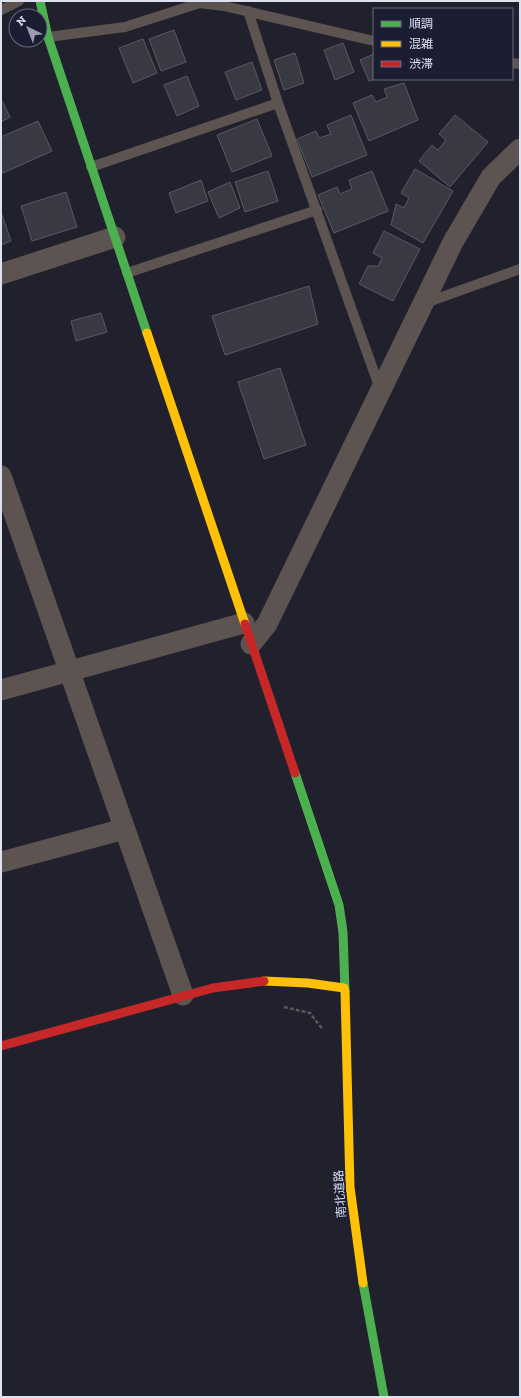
<svg xmlns="http://www.w3.org/2000/svg" width="521" height="1398" viewBox="0 0 521 1398" font-family="'Zilla Slab','Noto Sans JP',serif">
<rect width="100%" height="100%" fill="#20212d"/>
<g fill="#383942" stroke="#585963">
<path d="M174,30l12,32 -25,9 -12,-32z"/>
<path d="M143,39l14,34 -24,10 -14,-35z"/>
<path d="M343,43l11,29 -19,8 -11,-30z"/>
<path d="M295,53l9,30 -20,7 -10,-30z"/>
<path d="M374,54l1,25 -6,2 -9,-21z"/>
<path d="M252,62l10,28 -26,10 -11,-28z"/>
<path d="M187,76l12,30 -22,10 -13,-31z"/>
<path d="M404,83l14,37 -49,21 -16,-38 19,-8 4,7 11,-5 -3,-8z"/>
<path d="M1,99l9,18 -9,5z"/>
<path d="M351,115l16,40 -55,22 -15,-38 19,-8 3,7 12,-4 -4,-9z"/>
<path d="M455,115l33,27 -38,45 -31,-26 13,-16 6,5 8,-10 -7,-6z"/>
<path d="M257,119l15,37 -40,16 -15,-37z"/>
<path d="M38,121l14,30 -49,22 -2,-5v-31z"/>
<path d="M415,169l38,22 -30,52 -32,-18 5,-21 8,4 5,-10 -8,-5z"/>
<path d="M268,171l10,30 -33,11 -10,-30z"/>
<path d="M372,171l16,40 -54,22 -16,-38 19,-8 3,7 12,-5 -3,-9z"/>
<path d="M201,180l7,21 -32,12 -7,-20z"/>
<path d="M230,182l10,26 -21,10 -11,-26z"/>
<path d="M66,192l11,35 -45,14 -11,-35z"/>
<path d="M1,212l10,29 -10,4z"/>
<path d="M384,231l36,18 -27,52 -34,-17 9,-18h10l4,-8 -9,-5z"/>
<path d="M309,286l9,38 -93,31 -13,-39z"/>
<path d="M101,313l6,19 -31,9 -5,-20z"/>
<path d="M280,368l26,77 -42,14 -26,-77z"/>
</g>
<g fill="none" stroke-linecap="round" stroke-linejoin="round">
<path stroke="#5c5758" stroke-width="2.5" stroke-dasharray="4 2" stroke-linecap="butt" d="M284,1007l26,6 13,17"/>
<g stroke="#5d5451" stroke-width="10">
<path d="M1,10l18,-9"/>
<path d="M248,11l30,92 102,286"/>
<path d="M48,37l77,-10 75,-24 24,3 150,35"/>
<path d="M512,63l8,1"/>
<path d="M91,167l187,-64"/>
<path d="M127,273l190,-63"/>
<path d="M425,303l95,-34"/>
</g>
<g stroke="#5d5451" stroke-width="21">
<path d="M1,274l114,-37"/>
<path d="M1,476l182,519"/>
<path d="M251,644l16,-20 186,-382 38,-65 29,-28"/>
<path d="M1,690l243,-67"/>
<path d="M1,862l123,-33"/>
</g>
<g stroke="#4caf50" stroke-width="9">
<path d="M40,1l8,36 99,296"/>
<path d="M295,773l44,132 4,27 2,59"/>
<path d="M363,1283l21,114"/>
</g>
<g stroke="#ffc107" stroke-width="9">
<path d="M147,333l98,291"/>
<path d="M264,981l44,2 36,5"/>
<path d="M345,991l5,196 13,96"/>
</g>
<g stroke="#c62828" stroke-width="9">
<path d="M245,624l50,149"/>
<path d="M1,1046l212,-58 51,-7"/>
</g>
</g>
<g text-anchor="middle" stroke-width="3.5" stroke-linejoin="round" paint-order="stroke">
<g font-size="12" fill="#dee1ef" stroke="#1b1d32">
<text transform="translate(340 1194) rotate(-94)" y="4">南北道路</text>
</g>
</g>
<rect width="521" height="1398" fill="none" stroke="#dee1ef" stroke-width="4"/>
<rect x="373" y="8" width="140" height="72" fill="#1b1d32" stroke="#696b7e"/>
<rect x="381" y="21" width="20" height="6" fill="#4caf50" stroke="#696b7e"/>
<text x="409" y="28" font-size="12" fill="#dee1ef">順調</text>
<rect x="381" y="41" width="20" height="6" fill="#ffc107" stroke="#696b7e"/>
<text x="409" y="48" font-size="12" fill="#dee1ef">混雑</text>
<rect x="381" y="61" width="20" height="6" fill="#c62828" stroke="#696b7e"/>
<text x="409" y="68" font-size="12" fill="#dee1ef">渋滞</text>
<g transform="translate(28 28) rotate(317)"><circle r="19" fill="#1b1d32" stroke="#696b7e"/>
<path d="M0-3L7 15L0 10L-7 15Z" fill="#9c9eab"/>
<text y="-6" font-size="11" font-weight="bold" text-anchor="middle" fill="#dee1ef">N</text>
</g>
</svg>
